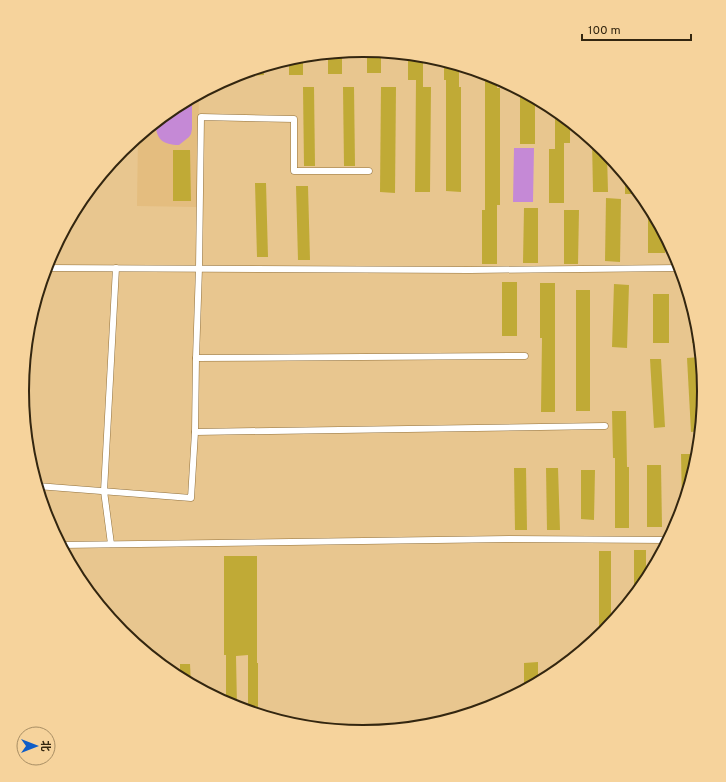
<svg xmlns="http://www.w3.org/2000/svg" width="726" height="782" viewBox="0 0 726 782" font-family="Overpass,'Noto Sans SC',sans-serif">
<rect width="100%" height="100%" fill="#e8c68f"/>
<path fill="#e4bd7f" d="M199,94l-2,113 -60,-1 1,-70 36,-29z"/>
<g fill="#c589d6">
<path d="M192,98v31l-1,5 -2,3 -10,8c-16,0 -24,-6 -23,-23l18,-15z"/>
<path d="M514,148h20l-1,54h-20z"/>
</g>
<g fill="#c0aa36">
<path d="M367,50l14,2v21h-14z"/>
<path d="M342,52v22h-14v-21z"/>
<path d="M408,54l15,2v31h8l-1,105h-15l1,-112h-8z"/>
<path d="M303,56v19h-14v-16l8,-2z"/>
<path d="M444,61l15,5v21h2v105l-15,-1v-111h-2z"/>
<path d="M263,67l1,8 -23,1 -1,-2z"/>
<path d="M485,73l12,5v10h3v117h-3v59h-15v-54h3z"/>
<path d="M303,87h11l1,79h-11z"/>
<path d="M343,87h11l1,79h-11z"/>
<path d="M381,87h15l-1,106 -15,-1z"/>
<path d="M520,90l15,8v46h-15z"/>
<path d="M555,110l15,12v21h-6v60h-15v-54h6z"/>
<path d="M592,140l12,10 3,4 1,38h-15z"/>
<path d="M173,150h17l1,51h-18z"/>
<path d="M625,176l4,5 11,13h-15z"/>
<path d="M255,183h11l2,74h-11z"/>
<path d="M296,186h12l2,74h-12z"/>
<path d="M606,198l15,1 -1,63 -15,-1z"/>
<path d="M524,208h14v55h-15z"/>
<path d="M564,210h15l-1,54h-14z"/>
<path d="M648,213h5l12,24v16h-17z"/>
<rect x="502" y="282" width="15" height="54"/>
<path d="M540,283h15v129h-14l1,-74h-2z"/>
<path d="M614,284l15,1 -2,63 -15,-1z"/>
<rect x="576" y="290" width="14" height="121"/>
<rect x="653" y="294" width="16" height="49"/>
<path d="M692,311h1l4,14 2,18h-7z"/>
<path d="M700,357l3,49 -3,25 -9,1 -4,-74z"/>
<path d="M650,359h11l4,68 -11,1z"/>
<path d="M612,411h14l1,56h2v61h-14v-70h-2z"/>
<path d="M681,454h17l-15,50h-1z"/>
<path d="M647,465h14l1,62h-15z"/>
<path d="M514,468h12l1,62h-12z"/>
<path d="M546,468h12l2,62h-13z"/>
<path d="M581,470h14l-1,50 -13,-1z"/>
<path d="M634,550h12v31l-12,15z"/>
<path d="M599,551h12v72l-7,9 -5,5z"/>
<path d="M224,556h33v107h1v51l-10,-3v-56l-12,1 1,51 -11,-4v-48h-2z"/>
<path d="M538,662v20l-14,8v-27z"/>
<path d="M180,664h10l1,20 -11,-6z"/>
</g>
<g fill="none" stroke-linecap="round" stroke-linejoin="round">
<g stroke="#91713d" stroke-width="7">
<g id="minor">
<path d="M46,268l424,2 210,-2"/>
<path d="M196,358l3,-90 2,-151 93,2v52h75"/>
<path d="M195,432l1,-74 329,-2"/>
<path d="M37,486l154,12 4,-66 410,-6"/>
<path d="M111,544l-7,-53 12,-223"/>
<path d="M61,545l448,-6 159,1"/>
</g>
</g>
<use href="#minor" stroke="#fff" stroke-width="6"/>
</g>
<path d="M0 0H726V782H0ZM29 391a334 334 0 1 1 668 0a334 334 0 1 1-668 0Z" fill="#f6d39c" fill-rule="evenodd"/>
<path fill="none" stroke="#332610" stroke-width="2" d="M29 391a334 334 0 1 1 668 0a334 334 0 1 1-668 0Z"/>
<g transform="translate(36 746) rotate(90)"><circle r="19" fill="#f6d39c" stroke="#a88e64"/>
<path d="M0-3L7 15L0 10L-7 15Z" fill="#0f5dc7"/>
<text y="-6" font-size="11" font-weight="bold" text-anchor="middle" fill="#332610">北</text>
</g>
<path d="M582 34v6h109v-6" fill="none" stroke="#332610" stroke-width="2"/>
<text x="588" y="34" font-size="12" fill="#332610" stroke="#f6d39c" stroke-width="3" paint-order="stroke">100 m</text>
</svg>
